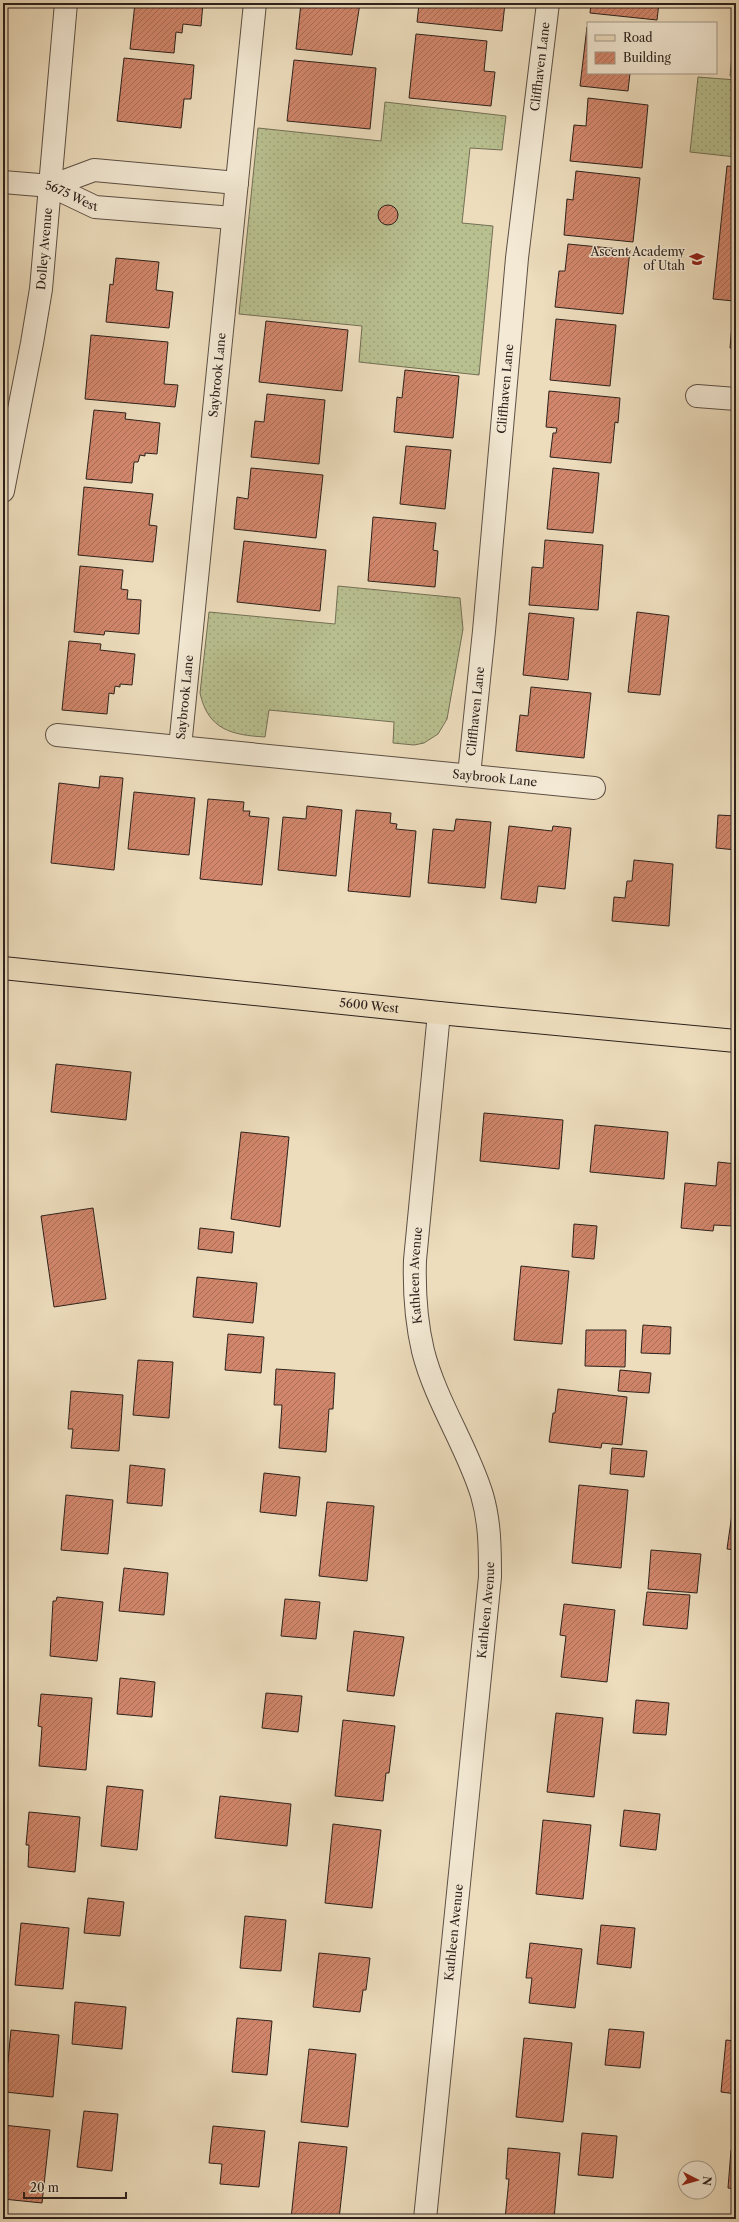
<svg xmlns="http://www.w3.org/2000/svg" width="739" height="2222" viewBox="0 0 739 2222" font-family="'Libre Caslon Text',serif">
<defs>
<pattern id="grass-dots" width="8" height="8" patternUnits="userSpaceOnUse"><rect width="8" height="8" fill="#b9c090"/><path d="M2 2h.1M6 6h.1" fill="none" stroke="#9fa57c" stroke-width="1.8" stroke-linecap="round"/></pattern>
<pattern id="building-hatch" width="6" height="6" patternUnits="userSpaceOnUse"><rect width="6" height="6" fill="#d1866b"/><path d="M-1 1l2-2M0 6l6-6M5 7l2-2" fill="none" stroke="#aa6d57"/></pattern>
</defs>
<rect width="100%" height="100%" fill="#edddbd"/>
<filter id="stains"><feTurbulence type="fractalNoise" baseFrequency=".005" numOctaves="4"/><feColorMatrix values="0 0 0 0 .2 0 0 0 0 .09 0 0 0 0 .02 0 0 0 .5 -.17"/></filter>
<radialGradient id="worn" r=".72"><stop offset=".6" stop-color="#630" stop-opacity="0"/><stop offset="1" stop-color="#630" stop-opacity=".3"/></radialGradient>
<g fill="url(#grass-dots)" stroke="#737056">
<path d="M698,77l38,3v77l-46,-5z"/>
<path d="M385,102l121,14 -4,34 -32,-2 -8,75 31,3 -14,149 -120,-13 3,-36 -123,-12 19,-186 123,13z"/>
<path d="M338,586l122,12 3,31 -16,90 -9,15 -14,9 -10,2 -21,-2 1,-21 -125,-12 -4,27c-33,-2 -57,-7 -65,-44l9,-81 126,12z"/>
</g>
<path fill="#b9c090" stroke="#737056" d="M735,25h1v52l-6,-1z"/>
<g fill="url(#building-hatch)" stroke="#2d211c">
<path d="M135,3h68l-2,23 -18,-2 -1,9 -6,-1 -2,21 -44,-4z"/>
<path d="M301,3h59l-8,52 -56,-6z"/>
<path d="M424,3h81l-3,28 -85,-9 2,-18 5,1z"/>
<path d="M591,3h68l-2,17 -67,-7z"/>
<path d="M587,27l1,46h42l-2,18 -48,-5z"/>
<path d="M416,34l71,7 -3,30 11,1 -4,34 -82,-8z"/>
<path d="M124,58l70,7 -3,34h-7l-3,29 -64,-7z"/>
<path d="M294,60l82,8 -6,61 -83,-8z"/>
<path d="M588,98l60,7 -6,63 -72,-7 4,-36 12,1z"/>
<path d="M727,166l9,1v182l-6,-1 4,-47 -21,-2z"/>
<path d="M576,171l64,7 -7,64 -69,-7 3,-36 6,1z"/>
<circle cx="388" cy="215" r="10"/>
<path d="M568,244l62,6 -7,64 -68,-7 4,-36h6z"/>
<path d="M116,258l43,4 -3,28 17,2 -4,36 -63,-6 4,-38 3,1z"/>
<path d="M556,319l60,6 -6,61 -60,-6z"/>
<path d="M266,321l82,9 -6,61 -83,-9z"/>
<path d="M91,335l77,7 -4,42 14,1 -3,22 -90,-8z"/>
<path d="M405,370l54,6 -6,62 -59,-6 3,-35 5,1z"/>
<path d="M549,391l71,7 -2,25 -3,-1 -4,41 -61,-6 3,-24h3l1,-5 -11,-1z"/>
<path d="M267,394l58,6 -6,64 -68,-7 4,-36 9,1z"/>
<path d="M94,410l32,3 -1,6 35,4 -3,31 -12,-1v3l-5,-1 -2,7h-4l-2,21 -46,-4z"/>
<path d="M406,446l45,4 -6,59 -45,-5z"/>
<path d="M251,468l72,7 -7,63 -82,-9 3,-32 11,2z"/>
<path d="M553,468l46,5 -6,60 -46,-4z"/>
<path d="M84,487l69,7 -4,31 8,1 -4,36 -75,-7z"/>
<path d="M373,517l63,6 -3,27 5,1 -3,36 -67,-6z"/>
<path d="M545,540l58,5 -5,65 -69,-5 3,-38 11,1z"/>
<path d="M244,541l82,9 -6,61 -83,-9z"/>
<path d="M80,566l43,4 -2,19 7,1 -1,9 14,1 -2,34 -34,-3 -1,4 -30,-3z"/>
<path d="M637,612l32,4 -9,79 -32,-3z"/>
<path d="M529,613l45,5 -6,62 -45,-5z"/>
<path d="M69,641l32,3 -1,6 35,4 -3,31 -12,-1v3l-5,-1 -1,8 -5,-1 -2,21 -45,-4z"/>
<path d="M531,687l60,6 -7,65 -68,-7 4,-36 8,1z"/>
<path d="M100,776l23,2 -9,92 -63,-7 8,-80 40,5z"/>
<path d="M134,792l61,6 -6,57 -61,-6z"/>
<path d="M208,799l36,3 -1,9h7l-1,5 20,2 -7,67 -62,-6z"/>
<path d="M307,806l35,4 -6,66 -58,-6 5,-53 23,2z"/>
<path d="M356,810l35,3 -1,10 7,1 -1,5 20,2 -6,66 -62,-6z"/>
<path d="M718,815l18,1v34l-20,-2z"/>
<path d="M456,819l35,3 -6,66 -57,-5 5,-54 21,2z"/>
<path d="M509,826l43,5 1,-5 18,2 -6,61 -27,-3 -2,17 -35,-4z"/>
<path d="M634,860l39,4 -4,62 -57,-5 2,-24 11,1 2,-17h5z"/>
<path d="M56,1064l75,8 -5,48 -75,-8z"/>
<path d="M484,1113l79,7 -4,49 -79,-8z"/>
<path d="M595,1125l73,7 -4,47 -74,-7z"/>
<path d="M241,1132l48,5 -9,90 -49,-8z"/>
<path d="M718,1162l18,2v45l-3,17 -19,-1 -1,6 -32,-3 4,-45 31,3z"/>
<path d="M93,1208l13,91 -52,8 -13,-91z"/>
<path d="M574,1224l23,2 -3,33 -22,-2z"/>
<path d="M200,1228l34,4 -2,21 -34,-4z"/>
<path d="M521,1266l48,5 -7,73 -48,-4z"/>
<path d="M197,1277l60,6 -4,40 -60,-6z"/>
<path d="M643,1325l28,2 -1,27 -29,-1z"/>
<path d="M586,1330h40l-1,37 -40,-1z"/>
<path d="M228,1334l36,3 -3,36 -36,-3z"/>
<path d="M138,1360l35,2 -4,56 -36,-3z"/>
<path d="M276,1369l59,4 -2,36h-4l-3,43 -47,-4 3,-43h-8z"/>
<path d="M620,1370l31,3 -2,20 -31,-2z"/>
<path d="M558,1389l69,8 -5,48 -20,-2 -1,5 -52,-6 4,-29h2z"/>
<path d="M71,1391l52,4 -4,56 -48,-3 2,-19h-5z"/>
<path d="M612,1448l35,3 -3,26 -34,-3z"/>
<path d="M130,1465l35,4 -3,37 -35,-3z"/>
<path d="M264,1473l36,4 -4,39 -36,-4z"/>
<path d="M579,1485l49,5 -7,78 -49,-5z"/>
<path d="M66,1495l47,5 -5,54 -47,-4z"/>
<path d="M327,1502l47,4 -7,75 -48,-5z"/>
<path d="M732,1514h4v36l-9,-1z"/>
<path d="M651,1550l50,4 -4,39 -49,-4z"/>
<path d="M124,1568l44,5 -4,42 -45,-4z"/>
<path d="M647,1592l43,3 -3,34 -44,-4z"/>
<path d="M57,1597l46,5 -6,59 -47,-5 3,-55h3z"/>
<path d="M285,1599l35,3 -4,37 -35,-3z"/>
<path d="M564,1604l51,6 -8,72 -46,-5 5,-41 -6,-1z"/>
<path d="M354,1631l50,6 -10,59 -47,-5z"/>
<path d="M120,1678l35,4 -3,35 -35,-3z"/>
<path d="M266,1693l36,3 -4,36 -36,-4z"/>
<path d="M41,1694l51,4 -6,72 -47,-4 3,-39 -4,-1z"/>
<path d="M636,1700l33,3 -3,32 -33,-2z"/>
<path d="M556,1713l47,5 -9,79 -47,-5z"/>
<path d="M343,1720l52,6 -6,47h-3l-3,28 -48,-5z"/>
<path d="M107,1786l36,4 -6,60 -36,-4z"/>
<path d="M220,1796l71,8 -4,42 -72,-8z"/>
<path d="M624,1810l36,4 -4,36 -36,-4z"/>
<path d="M29,1812l51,5 -5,55 -47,-5 1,-22h-3z"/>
<path d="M543,1820l48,5 -8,74 -47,-5z"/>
<path d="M333,1824l48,6 -9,78 -47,-5z"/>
<path d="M88,1898l36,4 -4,34 -36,-3z"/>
<path d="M245,1916l41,4 -5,51 -41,-3z"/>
<path d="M21,1923l48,5 -6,61 -48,-4z"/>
<path d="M601,1925l34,3 -4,40 -34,-4z"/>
<path d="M530,1943l52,6 -7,59 -46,-5 3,-25h-6z"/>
<path d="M319,1953l51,5 -4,32h-3l-3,22 -47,-5z"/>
<path d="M75,2002l51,5 -4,42 -50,-5z"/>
<path d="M237,2018l35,3 -5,54 -35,-3z"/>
<path d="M609,2029l35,3 -4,36 -35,-3z"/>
<path d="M11,2030l48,5 -6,62 -48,-5z"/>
<path d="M524,2038l48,5 -9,79 -47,-5z"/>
<path d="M726,2040l10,1v53l-15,-2z"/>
<path d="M309,2049l47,5 -8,73 -47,-5z"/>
<path d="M84,2111l34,3 -6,57 -35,-4z"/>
<path d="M3,2125l47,5 -8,73 -39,-4z"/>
<path d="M213,2126l52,5 -6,56 -39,-3 2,-20 -13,-1z"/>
<path d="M582,2133l35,3 -4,42 -35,-3z"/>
<path d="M299,2142l48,5 -8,72h-48z"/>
<path d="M508,2148l52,5 -6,66h-49l4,-40h-3z"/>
<path d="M731,2150h5v39l-8,-1z"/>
</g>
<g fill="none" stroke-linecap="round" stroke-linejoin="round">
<g stroke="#5d5044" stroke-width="24">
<g id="minor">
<path id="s1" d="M3,182l48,4 44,21 138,11"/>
<path d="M51,186l43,-16 143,13"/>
<path d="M697,396l39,3"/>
<path id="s2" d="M3,491l29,-148 9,-54 25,-286"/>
<path id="s3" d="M57,735l537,53"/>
<path id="s4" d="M180,747l75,-744"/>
<path id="s5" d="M469,775l15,-144 33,-373 31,-255"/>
<path id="s6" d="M425,2219l65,-642c0,-27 0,-55 -8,-82 -15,-49 -46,-93 -59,-144 -7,-30 -9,-60 -8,-91l24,-247"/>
</g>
</g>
<g stroke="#2d211c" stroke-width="24">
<g id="major">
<path id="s7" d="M3,968l436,45 297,28"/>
</g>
</g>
<use href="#minor" stroke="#f3e9d4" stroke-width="22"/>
<use href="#major" stroke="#edddbd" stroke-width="22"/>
</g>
<defs>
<g id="school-bare" transform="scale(1.2)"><path d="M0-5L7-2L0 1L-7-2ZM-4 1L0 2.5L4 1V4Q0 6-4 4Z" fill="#8f2418" stroke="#f3e9d4" stroke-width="2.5" paint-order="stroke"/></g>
</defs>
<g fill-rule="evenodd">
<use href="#school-bare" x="697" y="259"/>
</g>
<g text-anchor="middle" stroke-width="3" stroke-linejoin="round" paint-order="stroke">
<g font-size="12" fill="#2d211c" stroke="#f3e9d4">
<text dy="4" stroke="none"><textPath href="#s5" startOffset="712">Cliffhaven Lane</textPath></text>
<text dy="4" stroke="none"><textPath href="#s1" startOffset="71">5675 West</textPath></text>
<text dy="4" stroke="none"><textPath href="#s2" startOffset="246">Dolley Avenue</textPath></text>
<text dy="4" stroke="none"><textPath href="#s4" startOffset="374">Saybrook Lane</textPath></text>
<text dy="4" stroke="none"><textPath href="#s5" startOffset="388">Cliffhaven Lane</textPath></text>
<text dy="4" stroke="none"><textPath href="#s4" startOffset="50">Saybrook Lane</textPath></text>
<text dy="4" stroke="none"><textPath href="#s5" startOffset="64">Cliffhaven Lane</textPath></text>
<text dy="4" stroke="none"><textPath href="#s3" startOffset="440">Saybrook Lane</textPath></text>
<text dy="4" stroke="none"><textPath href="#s7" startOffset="368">5600 West</textPath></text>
<text dy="4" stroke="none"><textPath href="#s6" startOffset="960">Kathleen Avenue</textPath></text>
<text dy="4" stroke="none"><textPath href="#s6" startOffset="612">Kathleen Avenue</textPath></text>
<text dy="4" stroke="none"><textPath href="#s6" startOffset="288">Kathleen Avenue</textPath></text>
</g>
<g font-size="12" fill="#2d211c" stroke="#f3e9d4" text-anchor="end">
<text x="685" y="256">Ascent Academy<tspan x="685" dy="14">of Utah</tspan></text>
</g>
</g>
<rect width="739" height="2222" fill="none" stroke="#edddbd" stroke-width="16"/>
<rect x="4" y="4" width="731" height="2214" fill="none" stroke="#2d211c" stroke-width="2"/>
<rect x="8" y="8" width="723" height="2206" fill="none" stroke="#2d211c"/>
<rect x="587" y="22" width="130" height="52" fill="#f3e9d4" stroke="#a4998a"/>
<rect x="595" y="35" width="20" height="6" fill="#edddbd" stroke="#a4998a"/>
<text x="623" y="42" font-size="12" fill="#2d211c">Road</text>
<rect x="595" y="52" width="20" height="12" fill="url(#building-hatch)" stroke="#a4998a"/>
<text x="623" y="62" font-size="12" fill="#2d211c">Building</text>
<g transform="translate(697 2180) rotate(96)"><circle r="19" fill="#f3e9d4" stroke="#a4998a"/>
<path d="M0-3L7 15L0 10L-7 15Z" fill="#8f2418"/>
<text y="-6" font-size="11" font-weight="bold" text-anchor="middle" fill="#2d211c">N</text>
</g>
<path d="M24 2192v6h102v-6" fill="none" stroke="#2d211c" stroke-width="2"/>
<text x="30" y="2192" font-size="12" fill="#2d211c" stroke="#f3e9d4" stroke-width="3" paint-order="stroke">20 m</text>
<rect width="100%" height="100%" filter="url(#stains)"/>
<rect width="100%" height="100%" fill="url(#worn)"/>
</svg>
